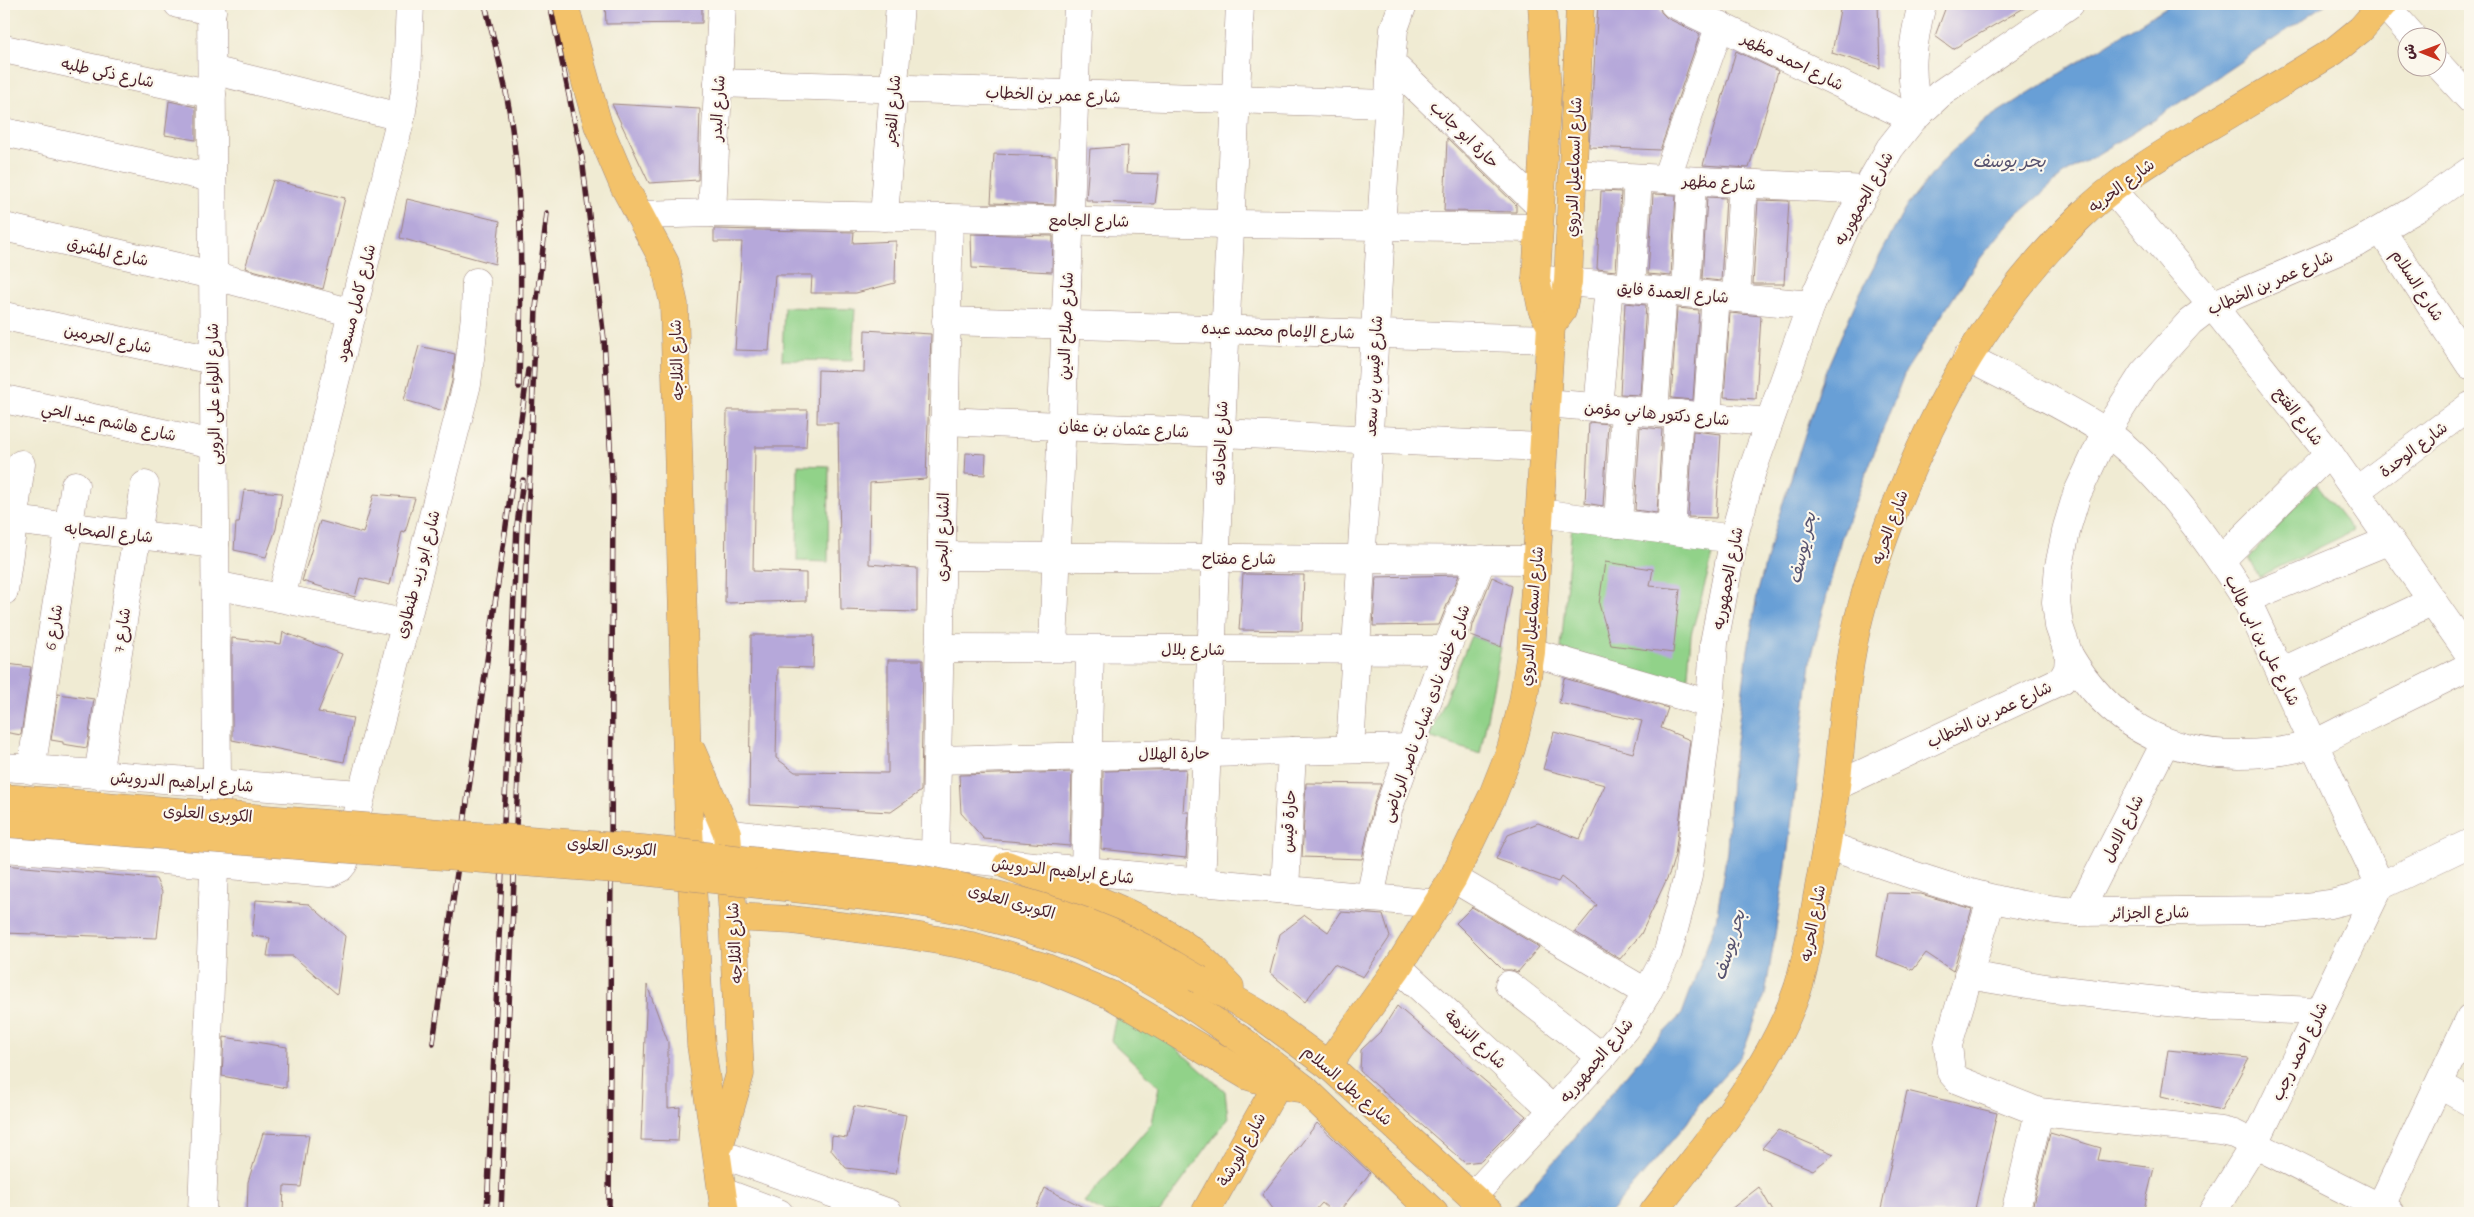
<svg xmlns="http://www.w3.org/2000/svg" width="2474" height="1217" viewBox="0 0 2474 1217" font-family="'Indie Flower','Playpen Sans Arabic',sans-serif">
<rect width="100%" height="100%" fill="#fbf7ec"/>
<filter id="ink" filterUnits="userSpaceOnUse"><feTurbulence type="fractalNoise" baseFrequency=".02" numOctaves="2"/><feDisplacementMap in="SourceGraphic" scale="10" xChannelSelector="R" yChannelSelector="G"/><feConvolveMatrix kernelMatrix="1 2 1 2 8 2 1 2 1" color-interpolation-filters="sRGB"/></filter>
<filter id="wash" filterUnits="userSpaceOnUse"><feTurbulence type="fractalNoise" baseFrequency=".0096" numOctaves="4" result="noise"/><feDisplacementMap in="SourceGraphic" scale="20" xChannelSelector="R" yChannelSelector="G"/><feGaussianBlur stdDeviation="1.12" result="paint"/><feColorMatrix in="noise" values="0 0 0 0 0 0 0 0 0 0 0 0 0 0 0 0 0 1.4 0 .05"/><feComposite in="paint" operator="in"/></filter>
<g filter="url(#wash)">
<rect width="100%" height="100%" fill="#f0ebd3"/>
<g fill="#91d289" stroke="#6e785a">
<path d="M784,307l71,2 -3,52 -70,-1z"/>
<path d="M798,465l31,1 -1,96 -31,-1z"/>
<path d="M2316,484l37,47 -94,46 -10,-19z"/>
<path d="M1572,525l144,19 -25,91 -4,53 -126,-39z"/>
<path d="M1471,636l30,11 -21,107 -51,-17z"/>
<path d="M1117,1010l37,19 71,62 3,27 -69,95h-54l-21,-11 68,-79 7,-37 -48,-45z"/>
</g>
<path fill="#689fd6" stroke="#595f80" d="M2171,4h155l-171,115 -93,57 -49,42 -39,48 -69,106 -64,167 -29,116 -27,219 -20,121 -24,61 -38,42 -16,25 -77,90h-20l-6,-4 -4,4h-72l64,-72 74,-90 36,-37 34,-93 11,-70 4,-71 17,-130 9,-55 16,-61 51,-159 35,-80 47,-88 40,-50 41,-38z"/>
<g id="blocks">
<g fill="#b6a8da">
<path d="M605,4h97v19l-96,1z"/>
<path d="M1598,4h61l2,8 6,6 33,16 -40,116 -71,-3z"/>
<path d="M1841,4h37l2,64 -48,-15z"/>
<path d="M1947,4h84l-78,45 -18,-13z"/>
<path d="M1736,51l42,20 -29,97 -46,-3z"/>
<path d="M169,101l27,6v33l-31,-5z"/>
<path d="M612,104l88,5 -2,71 -49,3z"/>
<path d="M1447,138l69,67v7l-72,-1z"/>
<path d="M1128,146l-2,27 33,1 -4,30 -63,-2v-2h-6l4,-51z"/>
<path d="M994,154l62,2 -1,49 -64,-2z"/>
<path d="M273,180l72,18 -22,91 -78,-21z"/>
<path d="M1601,191l20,1 -5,79 -19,-2z"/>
<path d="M1653,194l23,1 -5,81 -23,-2z"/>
<path d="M1707,197l19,1 -5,83 -19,-2z"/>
<path d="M407,199l93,22 -5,43 -95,-26z"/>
<path d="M1758,200l31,1 -5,83h-31z"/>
<path d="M714,229l140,3 -1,11 43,-2 -1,42 -39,10h-45l1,-18h-37l-6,76 -34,-1 7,-108h-28z"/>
<path d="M971,234l82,2 -1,36 -80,-4z"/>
<path d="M1625,303l21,2 -6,90 -20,-1z"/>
<path d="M1677,308l22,2 -6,90 -22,-2z"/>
<path d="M1730,313l31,3 -5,83 -32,-2z"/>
<path d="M865,330l66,4 -5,145 -56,4 -1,81 48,4v44l-76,-2 -3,-187h-21l1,-53 46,2z"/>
<path d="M419,346l36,8 -3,27 -8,30 -40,-11z"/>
<path d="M727,410h81l-2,37h-51l-2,124 53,2v28l-81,2z"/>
<path d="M1589,422l19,2 -5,82 -18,-3z"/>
<path d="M1640,427l22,2 -5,84 -22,-3z"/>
<path d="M1693,431l28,3 -5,84 -28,-1z"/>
<path d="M966,453l20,1 -1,21 -20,-1z"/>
<path d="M244,490l38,3 -6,36 -10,28 -32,-7 2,-27h3z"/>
<path d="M374,494l41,4 -10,34 -3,-1 -12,54 -30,-7 -5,19 -53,-16 18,-60 43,12z"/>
<path d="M1605,562l48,7 -3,17 30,3 -7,64 -62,-8 -12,-41z"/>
<path d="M1243,574l61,1 -2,56 -63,-1z"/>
<path d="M1459,575l-20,50 -66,1 3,-49z"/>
<path d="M1492,577l20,9 -11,61 -30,-11 2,-11z"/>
<path d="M283,632l59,22 -24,58 35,6 -9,44 -112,-22v-102l49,6z"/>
<path d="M751,635h63l-1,33 -35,-1 -2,91 19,14 93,1v-113h35l-2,131 -30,21 -142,-7z"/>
<path d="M7,664l24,3 -10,68 -17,-3v-44z"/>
<path d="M1564,678l104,30 -7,20 29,12 -15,115 -5,17 -29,62 -21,25 -45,-27 22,-27 -36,-28 -3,5 -62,-23 12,-24 30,-12 42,16 25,-54 -62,-16 11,-37 79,21 9,-32 -83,-18z"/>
<path d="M58,694l36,5 -7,49 -24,-4v-2l-12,-2z"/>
<path d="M1186,769l-3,43h6l-3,46 -85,-9 2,-78z"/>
<path d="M1072,772l-2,74 -86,-7 -23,-26 -2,-38z"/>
<path d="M1306,783l75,1 -8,23 -11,52 -60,-2z"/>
<path d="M4,865l152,14 6,13 -5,46 -153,-5z"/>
<path d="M1887,893l34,1 51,15 -19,62 -27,-18 -13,17 -37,-14z"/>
<path d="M256,900l53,4 36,32 -8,58 -44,-38h-26l3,-18 -18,-2z"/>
<path d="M1472,907l67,40 -21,25 -7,-2h-8l-47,-47z"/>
<path d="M1341,912l42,3 7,22 -27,40 -29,-13 -29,38 -35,-29 10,-39 25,-19 23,17z"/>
<path d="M647,985l21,57v66l12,-1 -2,34 -37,-1z"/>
<path d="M1397,1006l129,110 -45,45 -16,2 -105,-92 1,-21 20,-19z"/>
<path d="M224,1037l63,10 -1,41 -64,-12z"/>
<path d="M2168,1050l81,8 -28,52 -60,-14z"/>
<path d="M1907,1091l90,22 -23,100h-94z"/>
<path d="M854,1106l52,9 -10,59 -50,-6 -15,-18 1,-14 15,2z"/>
<path d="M1317,1123l53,50 -32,40h-4l-12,-10 -9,10h-38l-13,-18z"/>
<path d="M1778,1130l56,24 -21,16 -51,-22z"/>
<path d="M263,1133l46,2 -8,52 -17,-1 -1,27h-36l1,-31z"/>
<path d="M2050,1133l51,15 -3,12 56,8 -11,45h-112z"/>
<path d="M1759,1187l15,26h-48z"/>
<path d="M1045,1188l50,25h-61z"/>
</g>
</g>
</g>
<g filter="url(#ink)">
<use href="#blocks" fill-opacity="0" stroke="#9d857f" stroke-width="1"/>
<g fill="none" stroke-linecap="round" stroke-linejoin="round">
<g stroke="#9d857f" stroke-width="29">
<g id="minor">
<path d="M178,4l34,7"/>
<path d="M1674,4l239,115"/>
<path d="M2384,4l30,34"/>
<path d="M4,49l208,45"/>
<path d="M2436,62l34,37"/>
<path d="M1391,63l148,142"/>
<path d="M212,70l189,47"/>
<path d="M718,83l670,21"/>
<path d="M1919,114c-11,-41 -7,-70 3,-110"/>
<path d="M4,132l208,46"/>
<path d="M1573,174l293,16"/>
<path d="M1666,179l54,-154"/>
<path d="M2112,189l100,116 117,148 141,202"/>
<path d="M712,213l10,-209"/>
<path d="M640,215l72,-2 518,11 308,4"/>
<path d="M884,217l16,-213"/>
<path d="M4,227l208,48 141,38"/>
<path d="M2381,230l89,135"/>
<path d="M1536,279l275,26"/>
<path d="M1631,288l7,-110"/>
<path d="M1686,293l6,-112"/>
<path d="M1736,298l7,-115"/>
<path d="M4,316l209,44"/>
<path d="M946,321l604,18"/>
<path d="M1967,357c45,24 94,46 137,74 52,35 108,115 142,168l134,286 -126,260 -42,68"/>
<path d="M4,399l210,45"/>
<path d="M1546,403l223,19"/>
<path d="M1598,408l11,-122"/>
<path d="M1654,412l9,-121"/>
<path d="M1707,417l9,-121"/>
<path d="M944,421l599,26"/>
<path d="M2356,491l114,-85"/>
<path d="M1540,513l194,26"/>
<path d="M4,519l211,25"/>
<path d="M1618,524l7,-114"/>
<path d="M1671,530l8,-116"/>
<path d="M941,556l596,4"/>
<path d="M2221,560l108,-107"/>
<path d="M215,585l189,38"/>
<path d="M4,591l17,-127"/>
<path d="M281,598l120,-481 6,-40 3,-73"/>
<path d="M2246,599l144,-59"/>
<path d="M939,648l507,2"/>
<path d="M1053,648l25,-644"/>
<path d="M1531,652l179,52"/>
<path d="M2069,655c39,66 94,99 170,99 25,0 52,-2 75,-11 17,-6 34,-17 51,-25 35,-17 70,-34 105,-52"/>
<path d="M2281,672l152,-71"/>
<path d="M1350,749l41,-686 3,-34 9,-25"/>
<path d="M937,760l474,-12"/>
<path d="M4,767l356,27"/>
<path d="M31,770l44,-285"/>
<path d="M98,775l47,-290"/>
<path d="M1836,786l226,-106 6,-11 1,-14 -10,-29 -3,-24 3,-36 8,-39 10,-33 29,-62 37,-58 47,-52 22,-17 147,-63 57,-33 54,-38"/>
<path d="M689,829c249,29 499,52 749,75"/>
<path d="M1826,845c83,28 165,62 253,67l201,-2 50,-6 25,-6 115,-55"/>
<path d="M4,848l326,25 10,-5 4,-5 123,-479 8,-68 1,-34"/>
<path d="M935,855l14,-637"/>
<path d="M1085,873l5,-224"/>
<path d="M1453,878l194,115"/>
<path d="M1201,883l39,-879"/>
<path d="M1285,890l7,-139"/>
<path d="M1370,898l18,-88 58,-160 36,-91"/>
<path d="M1991,900l-43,145 3,27 7,8 81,32 182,19 13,3 157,79"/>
<path d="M2079,912l86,-169"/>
<path d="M1398,967l155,143"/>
<path d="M1968,975l77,13 167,19 106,4"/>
<path d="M1509,985l93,72"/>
<path d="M2440,1085l30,17"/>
<path d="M718,1153l171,60"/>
<path d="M723,1192l56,21"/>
<path d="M1472,1197l130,-140 25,-31 20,-33 21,-41 20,-76 22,-172 4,-61 21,-111 17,-61 59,-166 38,-85 41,-72 23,-29 27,-25 130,-90"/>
<path d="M2380,1208l90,-190"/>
<path d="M202,1213l15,-429 -6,-780"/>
<path d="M2015,1213l24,-101"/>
</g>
</g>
<g stroke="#9d857f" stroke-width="29">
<g id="major">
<path d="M564,4l34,121 26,61 41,77 9,41 15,525 12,216 24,168"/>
<path d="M1542,4l5,88 -11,187 6,30 9,17"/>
<path d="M692,752l35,81 6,84 7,157 -20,70"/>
<path d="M1007,865c63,25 132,46 187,87 13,10 24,23 36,35"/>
<path d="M733,917l59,3 111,14 69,12 72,21 67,28 137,81 29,9 28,4"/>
<path d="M1200,980l56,32 72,53 162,148"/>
<path d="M1176,995l67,46 62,48 129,124"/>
<path d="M1328,1065l70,-98 55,-89 39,-81 19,-48 12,-47 8,-50 20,-326 11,-15 6,-29 12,-278"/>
<path d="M1205,1213l72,-128"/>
<path d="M1653,1213c54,-71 116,-139 145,-225 9,-29 14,-60 19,-90 7,-38 14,-75 19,-112 6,-47 8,-95 17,-141 8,-44 23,-87 39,-129 44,-113 99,-213 187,-298 37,-37 82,-63 127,-90 43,-25 85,-51 128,-77l27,-22 22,-25"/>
</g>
</g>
<use href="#minor" stroke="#fff" stroke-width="28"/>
<use href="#major" stroke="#f3c26a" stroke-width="28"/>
<g stroke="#4a1f2b" stroke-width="5.5">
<g id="rail">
<path d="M485,4c7,29 15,58 21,88 19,97 15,197 13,295"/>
<path d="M550,4l32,154 22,181 9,157 -4,717"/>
<path d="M433,1043l95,-673"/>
<path d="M487,1213l30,-688 6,-45"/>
<path d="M501,1213l31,-797 4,-108 11,-95"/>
</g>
</g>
<use href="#rail" stroke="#fbf7ec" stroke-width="4" stroke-dasharray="11" stroke-linecap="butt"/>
<g stroke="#9d857f" stroke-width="29" stroke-linecap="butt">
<g id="major-bridge">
<path d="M4,798l638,51 278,30c73,13 147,31 214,64 23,11 44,25 66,37"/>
<path d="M4,823l637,48 277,31 47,9 56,15 59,20 43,19 53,30"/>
</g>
</g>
<use href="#major-bridge" stroke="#f3c26a" stroke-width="28"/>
</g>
</g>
<g text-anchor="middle" stroke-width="4.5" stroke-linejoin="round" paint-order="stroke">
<g font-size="16" fill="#4a1f2b" stroke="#fbf7ec">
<text transform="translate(1793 61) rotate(26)" y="6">شارع احمد مظهر</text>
<text transform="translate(108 72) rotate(12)" y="6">شارع ذكى طلبه</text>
<text transform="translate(1053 94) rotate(2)" y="6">شارع عمر بن الخطاب</text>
<text transform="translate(717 108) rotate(-87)" y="6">شارع البدر</text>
<text transform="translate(892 110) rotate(-86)" y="6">شارع الفجر</text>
<text transform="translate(1465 134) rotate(44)" y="6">حارة ابو جانب</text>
<text transform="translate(1573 167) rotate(-88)" y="6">شارع اسماعيل الدروي</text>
<text transform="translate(1719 182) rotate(3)" y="6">شارع مظهر</text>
<text transform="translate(2121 185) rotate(-37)" y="6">شارع الحريه</text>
<text transform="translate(1863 198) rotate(-61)" y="6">شارع الجمهوريه</text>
<text transform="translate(1089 220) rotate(1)" y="6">شارع الجامع</text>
<text transform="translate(108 251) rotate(13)" y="6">شارع المشرق</text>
<text transform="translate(2270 282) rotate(-24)" y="6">شارع عمر بن الخطاب</text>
<text transform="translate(2418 285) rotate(57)" y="6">شارع السلام</text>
<text transform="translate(1673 292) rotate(5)" y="6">شارع العمدة فايق</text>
<text transform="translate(355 303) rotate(-76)" y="6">شارع كامل مسعود</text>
<text transform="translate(1065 326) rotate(-88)" y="6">شارع صلاح الدين</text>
<text transform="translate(1278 330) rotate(2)" y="6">شارع الإمام محمد عبده</text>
<text transform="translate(108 338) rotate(12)" y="6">شارع الحرمين</text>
<text transform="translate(676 360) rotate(-92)" y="6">شارع الثلاجه</text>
<text transform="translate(1373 376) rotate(-87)" y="6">شارع قيس بن سعد</text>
<text transform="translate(213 394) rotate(-91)" y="6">شارع اللواء على الروبى</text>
<text transform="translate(1657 413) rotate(5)" y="6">شارع دكتور هاني مؤمن</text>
<text transform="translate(2299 416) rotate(52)" y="6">شارع الفتح</text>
<text transform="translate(109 421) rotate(12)" y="6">شارع هاشم عبد الحي</text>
<text transform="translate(1124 428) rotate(3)" y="6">شارع عثمان بن عفان</text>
<text transform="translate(1220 443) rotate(-88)" y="6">شارع الحادقه</text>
<text transform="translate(2413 449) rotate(-37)" y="6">شارع الوحدة</text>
<text transform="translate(1889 527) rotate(-70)" y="6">شارع الحريه</text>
<text transform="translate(109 532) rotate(6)" y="6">شارع الصحابه</text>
<text transform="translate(942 537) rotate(-89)" y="6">الشارع البحرى</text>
<text x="1239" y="564">شارع مفتاح</text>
<text transform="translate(417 574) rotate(-75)" y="6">شارع ابو زيد طنطاوى</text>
<text transform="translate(1727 578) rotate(-79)" y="6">شارع الجمهوريه</text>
<text transform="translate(1531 616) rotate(-85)" y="6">شارع اسماعيل الدروي</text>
<text transform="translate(53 627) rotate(-81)" y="6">شارع 6</text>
<text transform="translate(121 630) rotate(-81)" y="6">شارع 7</text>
<text transform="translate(2263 640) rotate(63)" y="6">شارع على بن ابى طالب</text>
<text x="1193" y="655">شارع بلال</text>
<text transform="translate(1425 713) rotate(-70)" y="6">شارع خلف نادى شباب ناصر الرياضى</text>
<text transform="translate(1989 714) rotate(-25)" y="6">شارع عمر بن الخطاب</text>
<text transform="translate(1174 753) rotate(-1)" y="6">حارة الهلال</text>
<text transform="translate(182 781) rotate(4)" y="6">شارع ابراهيم الدرويش</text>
<text transform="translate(208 813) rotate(4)" y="6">الكوبرى العلوى</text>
<text transform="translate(1288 821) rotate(-87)" y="6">حارة قيس</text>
<text transform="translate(2122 828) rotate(-63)" y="6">شارع الامل</text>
<text transform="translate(612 846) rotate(5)" y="6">الكوبرى العلوى</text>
<text transform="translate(1063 870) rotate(6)" y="6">شارع ابراهيم الدرويش</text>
<text transform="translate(1012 901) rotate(16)" y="6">الكوبرى العلوى</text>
<text transform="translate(2150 912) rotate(-1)" y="6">شارع الجزائر</text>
<text transform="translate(1812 923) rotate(-79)" y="6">شارع الحريه</text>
<text transform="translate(734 943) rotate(-93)" y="6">شارع الثلاجه</text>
<text transform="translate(1476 1039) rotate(43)" y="6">شارع النزهة</text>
<text transform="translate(2299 1051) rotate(-64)" y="6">شارع احمد رجب</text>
<text transform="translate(1596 1060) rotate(-50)" y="6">شارع الجمهوريه</text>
<text transform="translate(1348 1085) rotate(41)" y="6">شارع بطل السلام</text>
<text transform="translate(1241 1149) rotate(-61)" y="6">شارع الورشة</text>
</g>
<g font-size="18" font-style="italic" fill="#56526f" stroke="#fbf7ec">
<text x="2009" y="167">بحر يوسف</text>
<text transform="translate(1802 548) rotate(-77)" y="6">بحر يوسف</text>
<text transform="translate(1729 945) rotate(-73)" y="6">بحر يوسف</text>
</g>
</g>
<rect width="2474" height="1217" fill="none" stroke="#fbf7ec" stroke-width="20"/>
<g transform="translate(2422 52) rotate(271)"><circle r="24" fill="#fbf7ec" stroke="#b4a19f"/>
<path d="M0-4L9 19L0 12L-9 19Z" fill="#c8321e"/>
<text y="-8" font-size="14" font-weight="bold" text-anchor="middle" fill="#4a1f2b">ش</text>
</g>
</svg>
